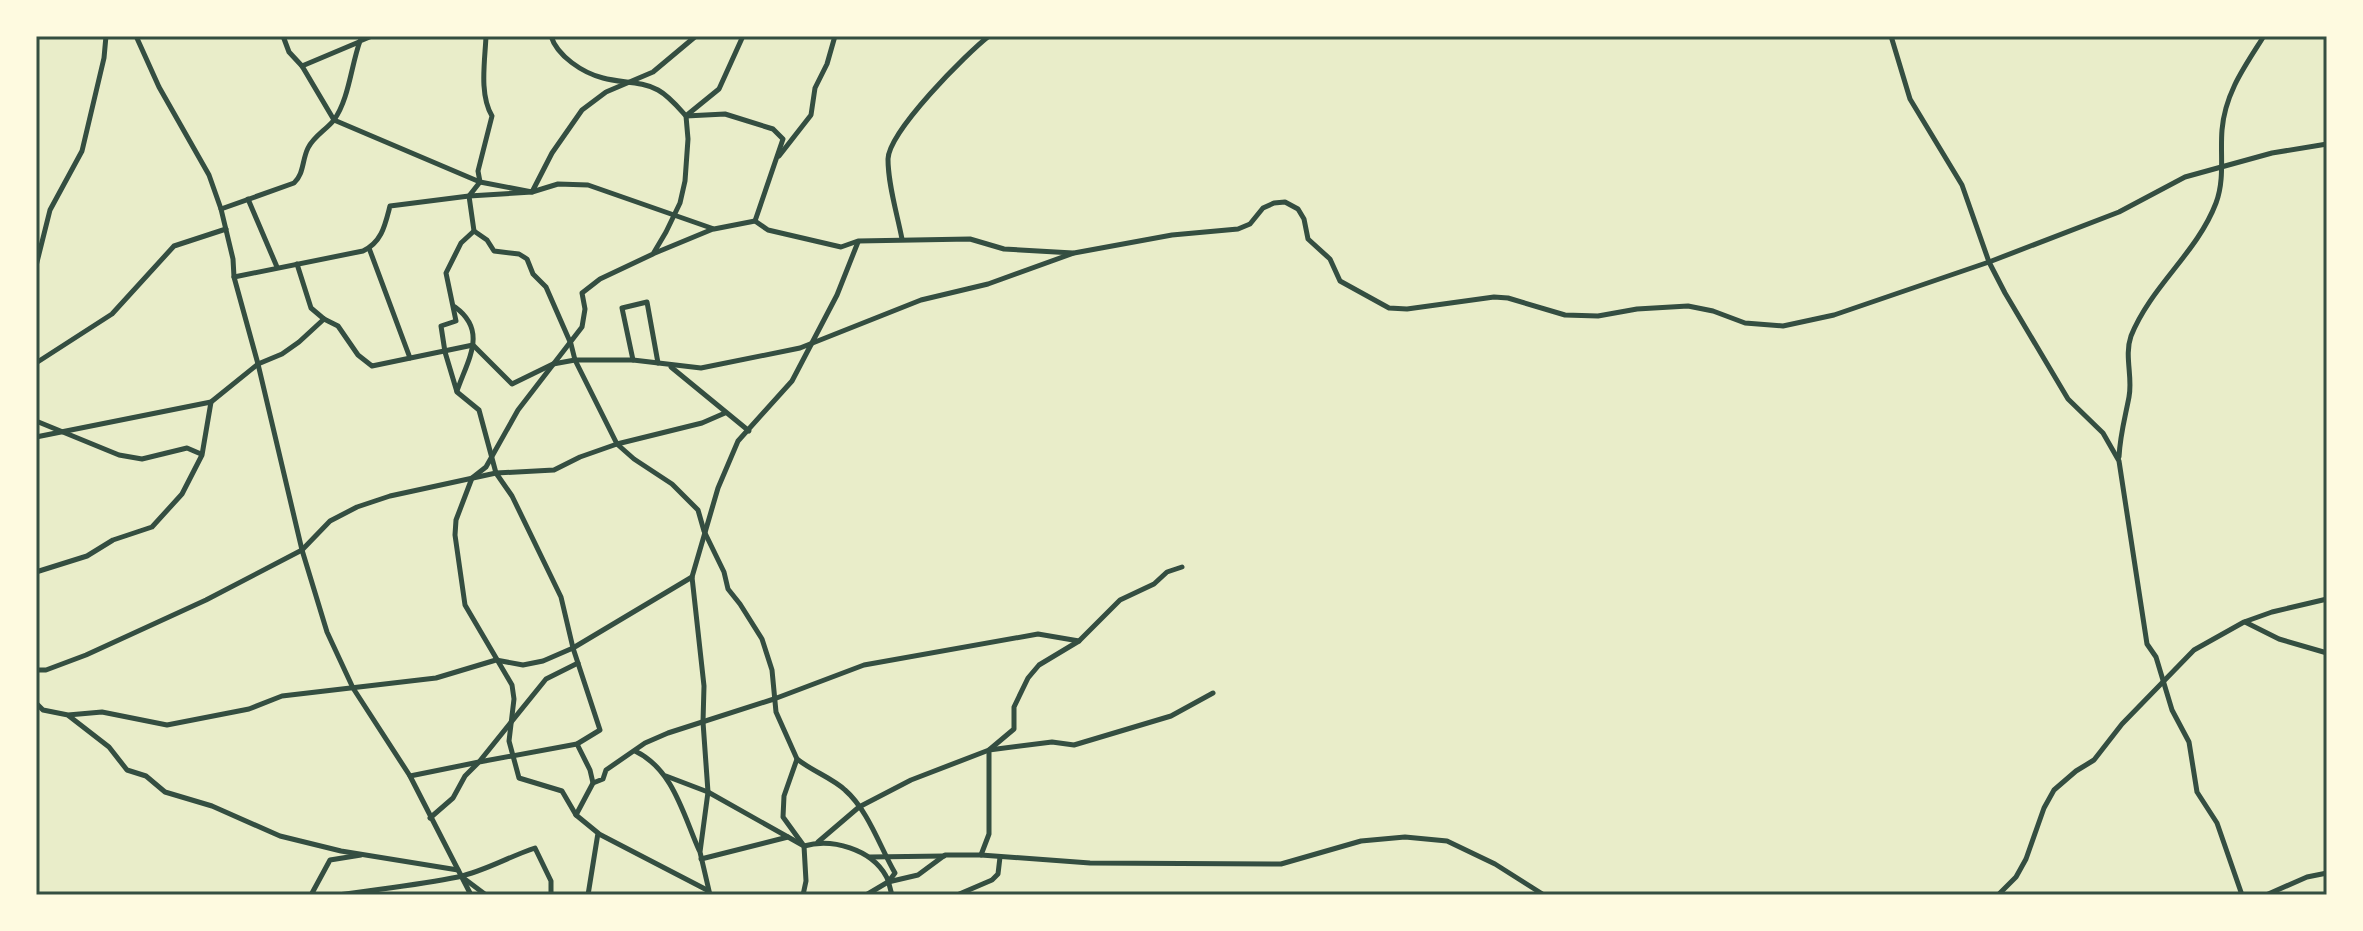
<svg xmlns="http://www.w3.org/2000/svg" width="2363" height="931" viewBox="0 0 2363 931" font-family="'Titillium Web',sans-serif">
<rect width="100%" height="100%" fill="#e9edc9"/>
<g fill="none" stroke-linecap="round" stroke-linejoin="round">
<g stroke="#344e41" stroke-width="5">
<path d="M136,36l23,51 50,88 12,34 12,50 1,18 24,87 44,186 25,82 26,56 57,88 61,119"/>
<path d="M283,36l6,16 13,14 32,54 146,62 52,10 20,-39 30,-43 24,-18 47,-20 43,-36"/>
<path d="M551,36c6,20 32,37 52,42 18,5 39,3 55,12 11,6 20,17 28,26l2,23 -3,42 -5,22 -14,29 -13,22 -53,25 -18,14 3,16 -3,18 -64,83 -32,57 -14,11 -16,42 -1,15 10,70 47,80 2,14 -5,42 10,37 43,13 14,24 22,18 -10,62"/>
<path d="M1891,36l19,63 52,86 27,77 16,31 63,106 35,34 16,28 28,183 9,13 16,53 17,32 8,50 20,31 25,72"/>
<path d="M302,66l57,-24"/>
<path d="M687,115l32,-26 24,-53"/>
<path d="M686,116l39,-2 48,15 10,10 -28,82"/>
<path d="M779,156l32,-41 4,-27 12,-24 8,-28"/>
<path d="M248,199l29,68"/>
<path d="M221,209l73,-26c10,-9 8,-23 14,-35 6,-12 18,-18 26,-28 15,-21 17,-54 26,-79l12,-5"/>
<path d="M474,231l13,9 7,11 25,3 8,5 6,15 13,13 25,57 4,16 42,84 17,15 38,25 26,26 6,21 20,41 4,17 12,15 22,35 10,31 4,42 21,47 -13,37 -1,21 21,29 2,35 -3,14"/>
<path d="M902,239c-5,-26 -14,-54 -14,-80 1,-28 78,-105 101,-123"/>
<path d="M369,248l41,110"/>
<path d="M655,253l58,-24"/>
<path d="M297,264l14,44 13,11 14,7 20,29 14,11 101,-21 39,39 41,-20 22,-4h58l68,8 99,-20 121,-48 67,-16 86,-31 98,-18 66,-6 12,-5 13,-16 11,-5 11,-1 13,7 6,10 4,20 22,20 10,22 49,27 18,1 87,-12 14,1 57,17 33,1 39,-7 51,-3 25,5 32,12 38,3 51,-11 155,-53 130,-50 66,-35 87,-24 55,-9"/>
<path d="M36,266l14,-56 32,-59 22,-93 2,-22"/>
<path d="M234,277l129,-26c19,-9 22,-26 27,-45l79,-10 63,-4 26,-8 30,1 126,44 41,-8 13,9 73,17 17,-6 112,-2 34,10 69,4"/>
<path d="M455,307c33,24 13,52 2,84"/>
<path d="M633,360l-11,-52 25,-6 11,61"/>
<path d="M36,363l76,-49 62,-68 52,-17"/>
<path d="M671,367l78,64"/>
<path d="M36,421l83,34 23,4 45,-11 14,6"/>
<path d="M36,437l175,-35 47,-38 24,-10 17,-12 25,-23"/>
<path d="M2119,457c1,-22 6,-39 10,-60 4,-20 -5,-41 2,-61 20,-50 66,-83 85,-133 9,-24 4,-49 6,-73 3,-37 23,-64 42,-94"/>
<path d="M36,572l51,-16 26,-16 39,-13 30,-33 20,-39 9,-53"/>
<path d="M2245,622l34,17 48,14"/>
<path d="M36,670h10l40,-15 120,-55 96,-50 28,-29 27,-14 33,-11 106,-23 58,-3 26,-13 37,-13 85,-21 23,-10"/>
<path d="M36,703l7,7 25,5 34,-3 65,13 82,-16 33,-13 154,-18 60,-18 27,5 20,-4 30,-13 119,-71"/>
<path d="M69,716l40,31 18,23 19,6 19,16 47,14 68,30 61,15 117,19"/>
<path d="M635,751c38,18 48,63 64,99"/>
<path d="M797,759c15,12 35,19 48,31 23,20 35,57 50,83l-6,8"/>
<path d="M410,776l69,-14 67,-83 32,-16"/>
<path d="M666,776l42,16 96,54c28,-8 67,3 82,30 3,5 4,13 6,19"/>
<path d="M593,783l10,-4 3,-9 39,-27 23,-10 106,-34 90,-34 174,-31 41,7"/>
<path d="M576,815l17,-32 -3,-13 -13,-26"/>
<path d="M430,818l23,-20 12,-22 14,-14 98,-18 23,-14 -27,-82 -12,-51 -49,-101 -16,-23 -17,-63 -22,-18 -12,-40 -4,-26 15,-5 -10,-48 15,-30 13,-12 -5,-35 11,-14 -2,-11 14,-55c-13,-22 -7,-55 -6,-80"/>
<path d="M599,834l108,56"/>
<path d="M818,842l41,-35 52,-27 78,-30 25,-21v-22l14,-29 11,-13 40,-24 41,-41 34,-16 13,-12 15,-5"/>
<path d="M981,855l8,-21v-84l63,-8 22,3 97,-29 42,-23"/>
<path d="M870,857l74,-1"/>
<path d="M701,859l87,-22"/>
<path d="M462,877l24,18"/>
<path d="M311,895l19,-35 31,-5"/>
<path d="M338,895c40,-6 81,-10 120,-18 27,-6 50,-20 77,-29l16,33v14"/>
<path d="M710,895l-10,-43 8,-60 -5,-70 1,-36 -12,-109 26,-89 20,-47 54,-60 45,-86 21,-53"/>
<path d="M866,895l22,-13 30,-7 27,-20h36l109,8 191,1 80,-23 44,-4 42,4 48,23 49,31"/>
<path d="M957,895l35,-15 6,-6 2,-17"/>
<path d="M1998,895l18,-18 10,-18 18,-51 10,-18 22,-19 18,-11 28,-36 72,-74 50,-28 28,-10 55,-13"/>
<path d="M2266,895l41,-18 20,-4"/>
</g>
</g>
<rect width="2363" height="931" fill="none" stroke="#fefae0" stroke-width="76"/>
<rect x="38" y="38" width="2287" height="855" fill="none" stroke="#344e41" stroke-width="3"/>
</svg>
